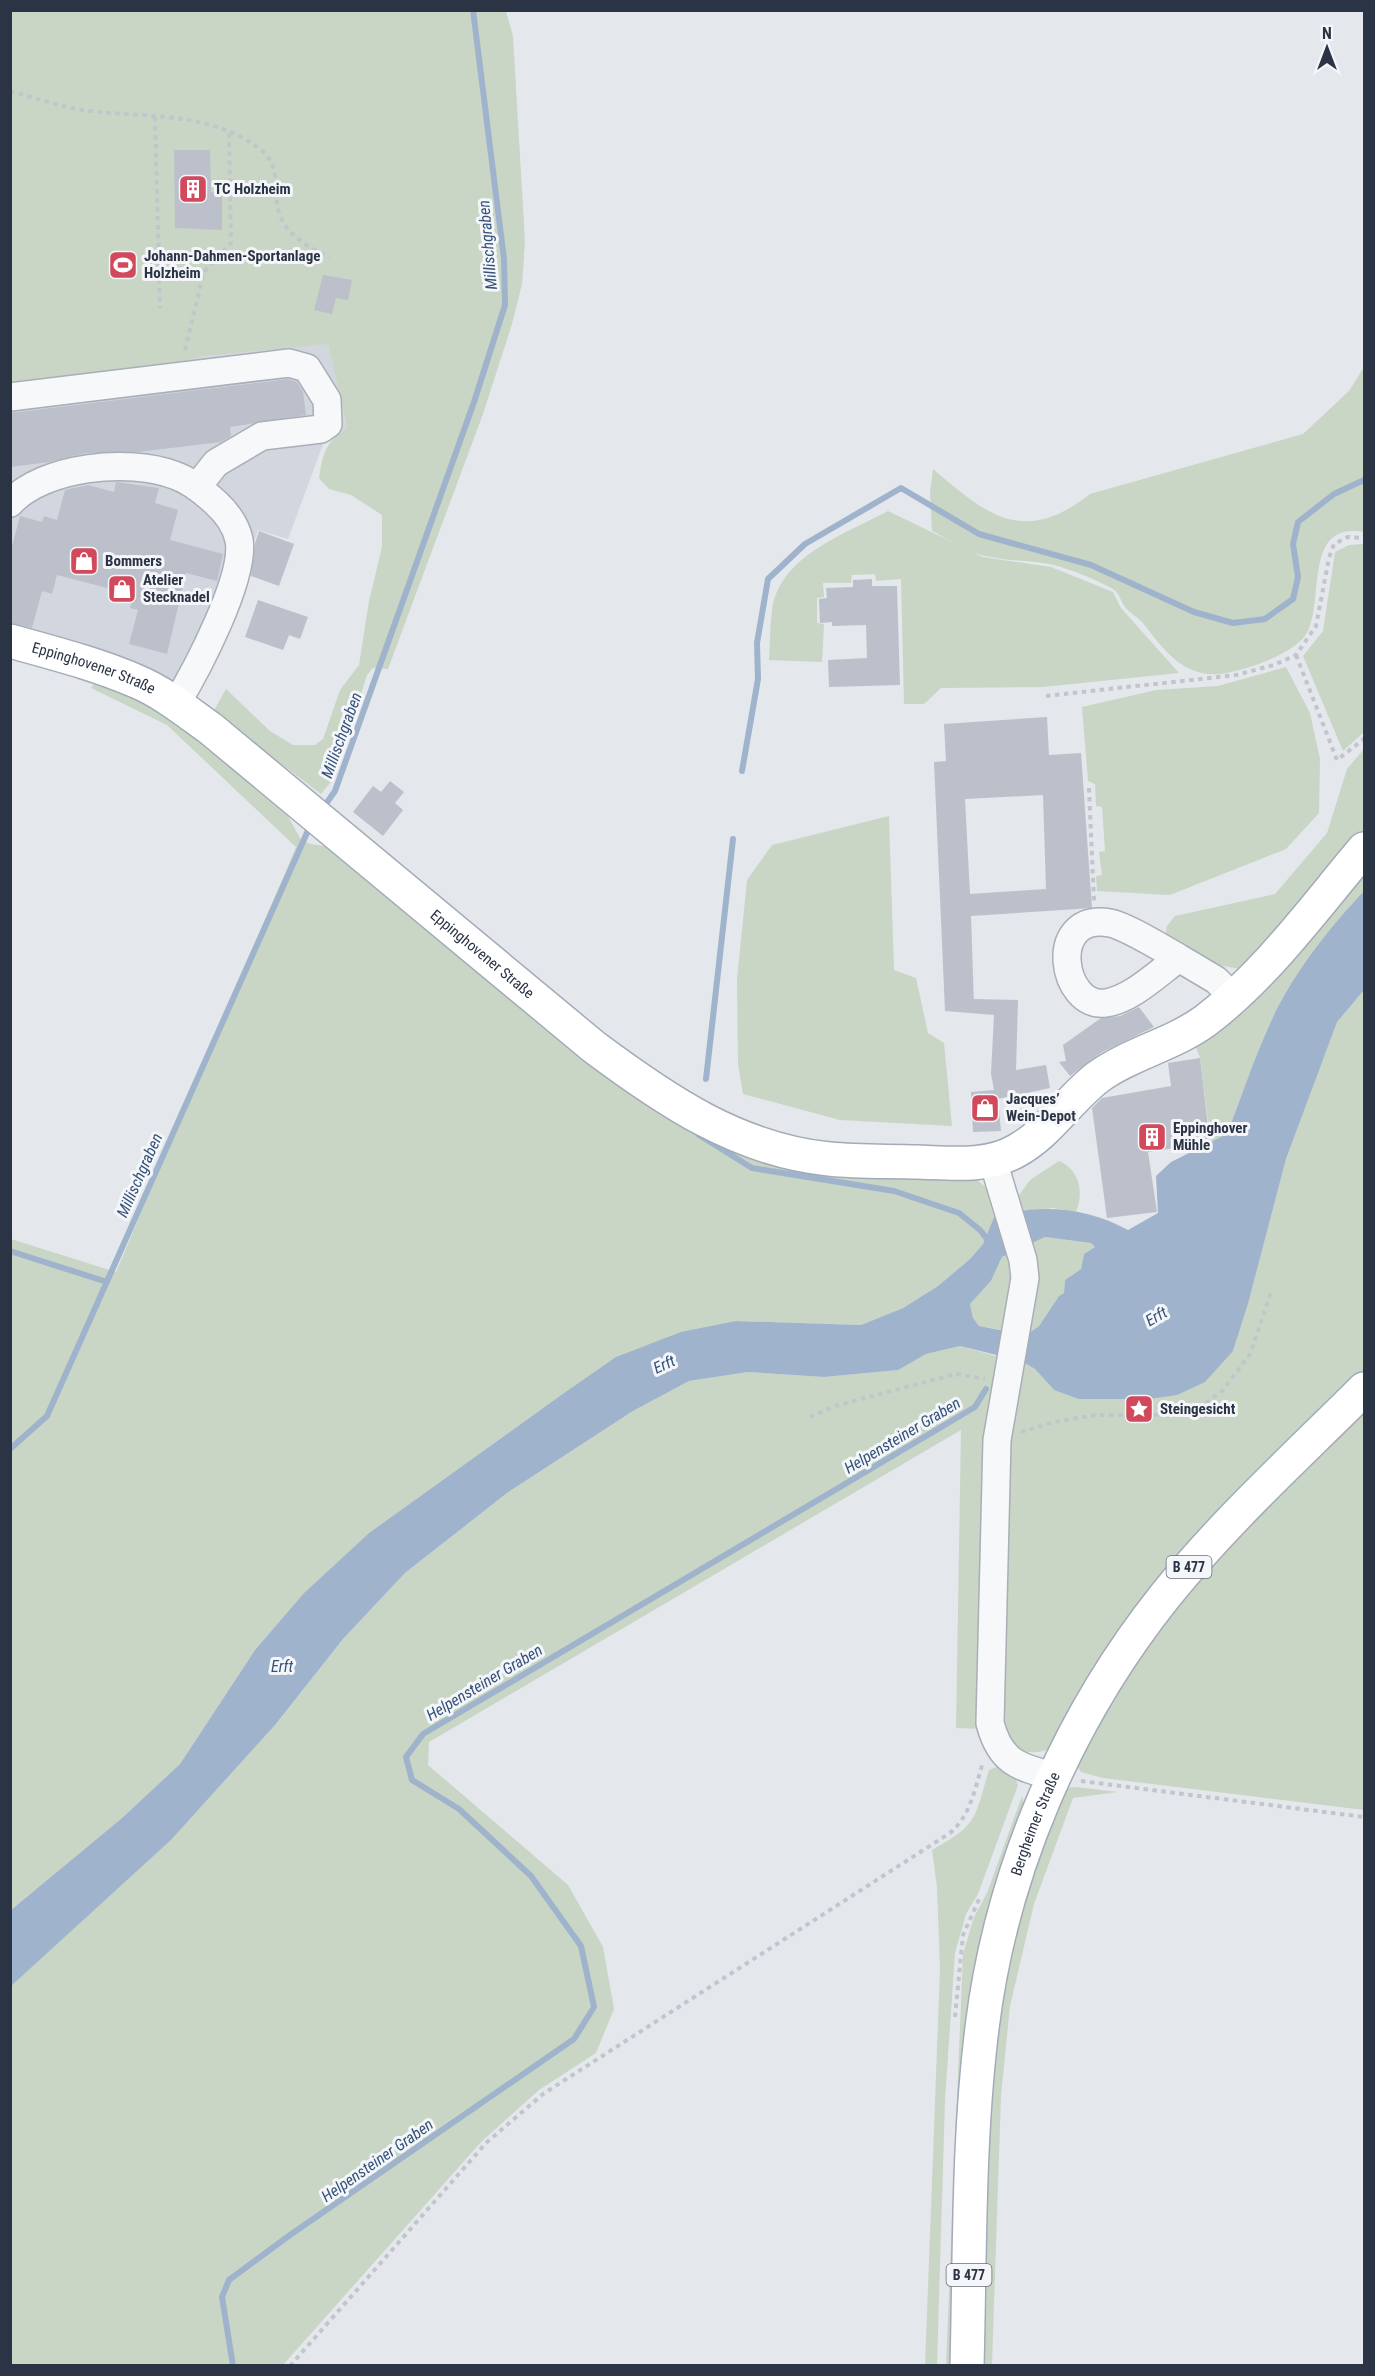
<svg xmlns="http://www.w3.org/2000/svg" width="1375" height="2376" viewBox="0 0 1375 2376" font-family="'Roboto Condensed',sans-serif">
<rect width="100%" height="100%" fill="#e4e7ec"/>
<path fill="#d2d6de" d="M328,343l19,86 -22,10 -37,100 -30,-9 -41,119 -25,56 -181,-73v-247l194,-29z"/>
<g fill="#c9d6c5">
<path d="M10,11h496l7,25 12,206 -3,42 -10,40 -29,90 -95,255 -15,-1 -6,7 -31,101 -15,18 -108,-82 13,-23 44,42 23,14h22l8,-6 17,-49 19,-25 10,-64 13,-54v-32l-31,-20 -22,-6 -10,-11c4,-25 6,-35 28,-50l-19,-84 -123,12 -19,4 6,2 -181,28z"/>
<path d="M1364,367v165c-60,-11 -40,64 -56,99 -10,22 -64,40 -87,43 -39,4 -58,-26 -79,-52 -5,-6 -13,-9 -17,-15 -4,-5 -6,-15 -12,-18 -18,-10 -45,-21 -64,-25 -22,-4 -46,-3 -68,-9 -17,-5 -33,-16 -49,-24l-2,-38 3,-24c55,47 91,77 157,25l213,-60 46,-43z"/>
<path d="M888,511l95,46 68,10 62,25 8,16 58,65 -136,14 -102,1 -17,16h-20l-3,-125 -25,2 -1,-7 -23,1 -1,8h-28l1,14 -7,1v25l7,1 -2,38 -53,-2c1,-17 1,-34 3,-51 9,-54 73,-75 116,-98z"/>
<path d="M1364,544v188l-21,19 -40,-95 20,-25 12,-79 14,-7z"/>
<path d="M1286,667l24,46 10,46 -1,54 -33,36 -116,46 -73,-4 -1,-15 6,-1 -3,-23 6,-1 -3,-44 -6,-1 -1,-22 -7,-3 -6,-74 74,-17 62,-4z"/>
<path d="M97,678l76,36 112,97 15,27 10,6 20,3 368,281 275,49 14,11 7,29 -11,27 -13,15 -32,27 -35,22 -42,17 -125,-4 -179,77 -188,135 -65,60 -49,57 -75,114 -58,54 -111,92v-671l105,33 180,-425 -129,-122 -76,-37z"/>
<path d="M1364,749v87l-110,133c-34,1 -61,-13 -90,-28l3,-15 8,-10 100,-22 52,-61 20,-64z"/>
<path d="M889,816l5,154 22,8 12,55 16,10 8,83 -112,-6 -97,-26 -5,-30 -1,-85 10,-99 25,-35z"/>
<path d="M1364,865v26c-36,38 -74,86 -95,135 -16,35 -28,72 -42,108l-16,10 -11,-86 -8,-21z"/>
<path d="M1364,990v382l-127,126 -190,252c-37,10 -41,-14 -49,-44l7,-249 16,-96 14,8 19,21 179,-39 15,-47 38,-145 51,-138z"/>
<path d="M1059,1161c21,9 25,32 17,51l-23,-4 -23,3 -10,-2 -3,-11 13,-18z"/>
<path d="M1045,1237l46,6 4,4 -11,7 -3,15 -16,11 -1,13 -5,3 -20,30 -13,9 5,-92z"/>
<path d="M1010,1253l3,11 -5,67 -29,-5 -6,-8 -3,-14 21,-23 11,-24z"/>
<path d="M960,1346l43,12 -21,371 -26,-1 5,-298 -532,312 -1,23 140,120 35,62 11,62 -18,44 -57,37 -57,51 -199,224h-272l-1,-379 161,-146 104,-115 68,-86 62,-66 102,-80 126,-82 56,-30 59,-9 76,5 73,-7 29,-16z"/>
<path d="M1364,1405v405l-261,-32 -22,-6 -7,-11 100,-157z"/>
<path d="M999,1766l15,8 4,11 -40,109 -12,20 -11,39 -10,147 -8,265 -12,1 15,-396 -3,-83 -5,-37c47,-26 42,-31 57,-80z"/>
<path d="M1076,1787l42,5 -45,6 -39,106 -24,102 -9,90 -9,269 -13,1 15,-340 29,-132 41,-106z"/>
<path d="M1022,1796l4,16 -6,15 -63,538 -11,1 17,-412 11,-37 13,-24z"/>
</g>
<path fill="#9fb4cc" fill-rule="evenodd" d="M1364,891v99l-27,32 -51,137 -38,145 -15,47 -28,31 -28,13 -28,4h-70l-25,-9 -19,-21 -14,-8 -61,-15 -34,8 -28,16 -74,7 -76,-5 -59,9 -56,30 -126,82 -102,80 -62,66 -68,86 -104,115 -160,146v-76l111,-92 58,-54 75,-114 49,-57 65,-60 188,-135 59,-41 65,-25 55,-11 125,4 42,-17 35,-22 32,-27 13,-15 11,-27c44,-14 93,-10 134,13l30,-17 -2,-37 15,-14 56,-28c14,-36 26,-73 42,-108 21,-49 59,-97 95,-135zM1045,1237l46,6 4,4 -11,7 -3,15 -16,11 -1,13 -5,3 -20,30 -13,9 -47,-9 -6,-8 -3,-14 21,-23 11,-24z"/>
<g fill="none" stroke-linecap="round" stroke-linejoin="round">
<g stroke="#9fb4cc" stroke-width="6">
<path d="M742,771l16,-92 -1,-36 11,-64 37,-35 96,-56 78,46 112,31 103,47 39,11 32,-4 28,-20 5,-22 -5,-33 5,-22 36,-28 30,-14"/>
<path d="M323,808l12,-17 139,-389 31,-97 -1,-46 -31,-249"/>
<path d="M706,1079l27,-240"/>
<path d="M699,1135l53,33 142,23 65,22 21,17 11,14"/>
<path d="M10,1251l97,31"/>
<path d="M10,1449l37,-33 263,-590"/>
<path d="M233,2366l-11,-69 7,-17 61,-45 284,-196 20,-32 -13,-61 -50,-70 -72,-67 -47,-29 -6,-23 17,-23 552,-327 11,-18"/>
</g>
</g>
<g fill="#bbc0ca" fill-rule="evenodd">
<path d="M174,150h36l1,42h11v38l-47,-2z"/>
<path d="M323,275l29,5 -4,20 -12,-2 -4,16 -18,-4z"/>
<path d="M288,379l9,3 6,10 3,23 -76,12 1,9 -10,6 -83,10 -52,1 -37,9 -39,5v-54z"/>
<path d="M116,482l43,6 -4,15 23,7 -8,30 53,14 -6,27 -31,-8 -19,81 -38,-10 9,-34 -8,-2 4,-13 -77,-20 -5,19 -10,-3 -10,37 -22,-5v-69l10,-38 22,6 2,-6 13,4 8,-30 23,-5 26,7z"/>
<path d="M259,531l35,13 -15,42 -28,-10 4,-33z"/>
<path d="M872,579v7h25l3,99 -71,2 -1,-27 39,-2 -1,-33 -34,1v-4l-12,1 -1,-24 8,-1 -1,-10 27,-1v-7z"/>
<path d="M258,600l50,17 -8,22 -11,-4 -6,15 -38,-13z"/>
<path d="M1047,717l2,38 32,-2 11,155 -121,8 3,90v-7l44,1 -2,70 30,-5 4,23 -52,11 3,32 -28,1 -2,-40 23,-2 -3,-16 3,-59 -49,-4 -11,-249 12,-1 -2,-37zM1043,795l3,94 -76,5 -5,-95z"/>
<path d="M390,781l14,11 -9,11 8,7 -20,26 -30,-24 20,-26 8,6z"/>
<path d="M1139,1007l15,20 -52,25 -32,24 -11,-14 7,-1 -3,-16 38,-27 19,-2z"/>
<path d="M1200,1058l10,85 -62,9 9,60 -50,6 -15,-110 10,-10 69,-12 -3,-23z"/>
</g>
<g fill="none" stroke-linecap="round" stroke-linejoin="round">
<g stroke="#a9aeb7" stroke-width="30">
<g id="minor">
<path d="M10,397l279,-34 18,5 20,32 1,24 -7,5 -59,7 -46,27 -19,24"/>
<path d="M10,503c34,-37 119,-45 164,-28 15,5 29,16 41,27 11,10 21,23 24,38 7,37 -43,131 -63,164"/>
<path d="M1179,958c-16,-9 -53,-32 -69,-35 -65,-11 -48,87 -4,80 26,-4 52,-30 73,-45l37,22 18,18"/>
<path d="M993,1161l30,99 2,18 -28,162 -7,283c10,39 28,44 64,53"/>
</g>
</g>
<g stroke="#a3abb8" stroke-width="36">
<g id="major">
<path id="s1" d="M10,641c43,12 87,23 128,41 26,11 49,30 73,47l383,318c71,53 144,103 235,112 29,3 59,2 88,3 33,1 69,6 99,-11 32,-17 53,-52 82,-74 33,-24 74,-32 107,-56 62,-47 109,-113 159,-172"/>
<path id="s2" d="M967,2366c3,-112 1,-226 15,-338 19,-156 85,-309 183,-432 60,-75 132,-140 199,-207"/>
</g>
</g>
<g stroke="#c2c5cb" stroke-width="4" stroke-dasharray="4.5 4.5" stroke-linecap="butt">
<path d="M10,91c27,7 53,17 80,20 59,7 121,0 171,39 25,20 7,51 24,75 11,16 28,24 44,32"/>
<path d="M155,117l5,191"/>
<path d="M185,350l19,-78 27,-29 -2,-113"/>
<path d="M1296,655l41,105 27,-21"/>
<path d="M1046,696l190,-21 38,-10 22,-10 20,-29 13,-68 5,-14 14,-7 16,1"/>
<path d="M1089,788l5,113"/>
<path d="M810,1417l25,-11 121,-32 29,5"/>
<path d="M1021,1432l33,-10 41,-7h59l45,-7 24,-18 27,-36 22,-65"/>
<path d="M1081,1781l283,36"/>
<path d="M955,2017l8,-82 17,-38"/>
<path d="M290,2366l196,-223 57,-49 407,-261c21,-18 25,-45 33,-71"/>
</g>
<use href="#minor" stroke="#f7f8fa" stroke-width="27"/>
<use href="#major" stroke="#fff" stroke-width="33"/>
</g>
<defs>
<g id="building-square" transform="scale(1.5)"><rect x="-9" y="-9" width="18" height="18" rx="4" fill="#d1495b" stroke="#f4f6f9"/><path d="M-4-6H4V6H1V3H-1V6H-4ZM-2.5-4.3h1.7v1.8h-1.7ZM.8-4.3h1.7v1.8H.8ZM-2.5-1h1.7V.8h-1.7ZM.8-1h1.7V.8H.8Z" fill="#fff"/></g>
<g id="stadium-square" transform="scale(1.5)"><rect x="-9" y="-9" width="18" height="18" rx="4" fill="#d1495b" stroke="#f4f6f9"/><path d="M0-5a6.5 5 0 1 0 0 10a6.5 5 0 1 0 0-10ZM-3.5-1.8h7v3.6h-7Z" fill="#fff"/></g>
<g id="shop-square" transform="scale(1.5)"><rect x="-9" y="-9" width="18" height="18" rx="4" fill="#d1495b" stroke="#f4f6f9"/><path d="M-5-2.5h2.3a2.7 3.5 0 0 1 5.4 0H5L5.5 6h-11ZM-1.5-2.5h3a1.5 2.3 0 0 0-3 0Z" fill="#fff"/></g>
<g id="sight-square" transform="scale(1.5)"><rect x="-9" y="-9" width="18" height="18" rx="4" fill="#d1495b" stroke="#f4f6f9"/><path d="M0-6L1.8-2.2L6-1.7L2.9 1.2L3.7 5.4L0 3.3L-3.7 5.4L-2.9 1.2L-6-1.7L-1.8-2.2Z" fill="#fff"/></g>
</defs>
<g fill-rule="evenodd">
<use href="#building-square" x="193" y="189"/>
<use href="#stadium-square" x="123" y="265"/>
<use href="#shop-square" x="84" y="561"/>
<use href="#shop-square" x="122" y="589"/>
<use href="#shop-square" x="985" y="1108"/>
<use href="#building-square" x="1152" y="1137"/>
<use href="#sight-square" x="1139" y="1409"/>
</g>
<g text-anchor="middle" stroke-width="6" stroke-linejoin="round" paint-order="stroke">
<g fill="#f4f6f9" stroke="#676e7b" stroke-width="1.5">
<rect x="1166.5" y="1556" width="45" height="22" rx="4.5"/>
<rect x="946.5" y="2264" width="45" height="22" rx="4.5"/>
</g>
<g font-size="14" font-weight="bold" fill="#2b3445">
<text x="1189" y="1572">B 477</text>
<text x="969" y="2280">B 477</text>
</g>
<g font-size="15" font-weight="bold" fill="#2b3445" stroke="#f4f6f9" text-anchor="start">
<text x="214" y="194">TC Holzheim</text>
<text x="144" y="261">Johann-Dahmen-Sportanlage<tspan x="144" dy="17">Holzheim</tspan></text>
<text x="105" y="566">Bommers</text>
<text x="143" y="585">Atelier<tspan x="143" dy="17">Stecknadel</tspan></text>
<text x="1006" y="1104">Jacques’<tspan x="1006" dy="17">Wein-Depot</tspan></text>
<text x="1173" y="1133">Eppinghover<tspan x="1173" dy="17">Mühle</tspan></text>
<text x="1160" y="1414">Steingesicht</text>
</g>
<g font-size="15" fill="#2b3445" stroke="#f4f6f9">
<text dy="5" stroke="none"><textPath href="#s1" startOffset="88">Eppinghovener Straße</textPath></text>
<text dy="5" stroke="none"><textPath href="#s1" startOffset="574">Eppinghovener Straße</textPath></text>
<text dy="5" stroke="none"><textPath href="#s2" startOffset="550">Bergheimer Straße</textPath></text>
</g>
<g font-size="16" font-style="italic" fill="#34527a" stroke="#f4f6f9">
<text transform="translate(487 245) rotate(-95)" y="6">Millischgraben</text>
<text transform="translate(341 735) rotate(-70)" y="6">Millischgraben</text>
<text transform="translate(139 1175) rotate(-66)" y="6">Millischgraben</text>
<text transform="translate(1156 1316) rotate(-30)" y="6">Erft</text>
<text transform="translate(664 1364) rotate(-25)" y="6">Erft</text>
<text transform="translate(902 1435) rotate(-31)" y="6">Helpensteiner Graben</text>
<text x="282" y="1672">Erft</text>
<text transform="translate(484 1682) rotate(-31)" y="6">Helpensteiner Graben</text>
<text transform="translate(377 2160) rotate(-35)" y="6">Helpensteiner Graben</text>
</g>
</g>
<rect width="1375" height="2376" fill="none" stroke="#2b3445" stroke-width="24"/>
<g transform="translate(1327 48)" stroke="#f4f6f9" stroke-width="4.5" paint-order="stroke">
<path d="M0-4.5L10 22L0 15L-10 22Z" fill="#2b3445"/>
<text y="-9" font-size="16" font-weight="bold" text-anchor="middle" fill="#2b3445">N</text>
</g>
</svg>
